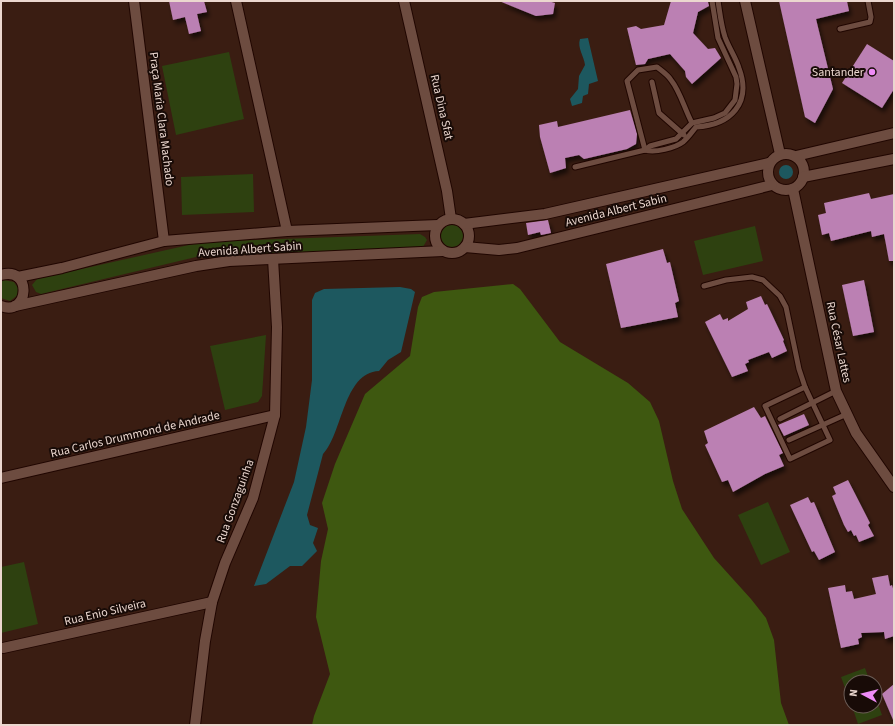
<svg xmlns="http://www.w3.org/2000/svg" width="895" height="726" viewBox="0 0 895 726" font-family="'Source Sans 3',sans-serif">
<defs>
<filter id="shadow"><feDropShadow dx="2.5" dy="4.5" stdDeviation="2" flood-color="#0009"/></filter>
</defs>
<rect width="100%" height="100%" fill="#3a1d12"/>
<g fill="#2e4110">
<path d="M229,52l15,67 -68,16 -14,-69z"/>
<path d="M253,174l1,38 -72,3 -1,-38z"/>
<circle cx="452" cy="236" r="11"/>
<path d="M755,226l8,35 -60,14 -9,-34z"/>
<path d="M420,234l5,3 2,3 -4,7 -227,10 -155,37 -5,-2 -4,-7 5,-6 165,-37z"/>
<path d="M4,280l10,2 4,6v7l-8,6 -9,-3v-16z"/>
<path d="M266,335l-4,61 -4,6 -33,8 -15,-64z"/>
<path d="M768,502l22,50 -29,13 -23,-50z"/>
<path d="M24,562l14,62 -37,9v-66z"/>
<path d="M865,668l5,14h-19v22l-10,-27z"/>
<path d="M875,695l7,20 -24,9 -6,-18h23z"/>
</g>
<path fill="#3e5810" d="M513,284l7,5 40,53 68,41 22,19 9,19 14,60 9,28 32,49 37,41 15,19 8,22 7,63 8,22h-477l2,-9 16,-42 -14,-57 5,-56 7,-32 -6,-26 13,-39 30,-70 45,-38 8,-49 4,-10 12,-5z"/>
<g fill="#1d585f">
<path d="M588,38l10,43 -9,3 -1,10 -5,2 -1,7 -10,3 -2,-7 8,-10 1,-13 6,-11c-1,-9 -8,-17 -5,-26z"/>
<circle cx="786" cy="172" r="7"/>
<path d="M400,287l11,2 4,3 -14,60 -13,8 -9,11c-36,2 -36,62 -56,83l-16,61 3,10 8,3 -5,15 4,8 -15,15h-12l-24,18 -12,2 40,-104 12,-55 6,-47v-80l3,-7 9,-4z"/>
</g>
<g fill="#bb80b3" filter="url(#shadow)">
<path d="M169,1h35l3,11 -10,2 4,17 -12,3 -4,-17 -12,3z"/>
<path d="M499,1h49l7,2 -2,11 -17,2z"/>
<path d="M671,1h37l1,5 -11,6 -5,21 15,16 7,-1 6,10 -29,26 -6,-7 -1,-6 -15,-17 -22,5 -3,5 -9,1 -9,-37 9,-2 5,3 23,-4z"/>
<path d="M779,1h68l2,10 -33,8 17,70 -18,34 -10,-6z"/>
<path d="M867,44l27,17v28l-12,19 -40,-25z"/>
<path d="M630,110l7,24 -1,10 -9,5 -43,10 -5,-4 -14,3 1,10 -16,5 -10,-36 -1,-12 18,-4 1,6z"/>
<path d="M869,193l2,6 23,-5v67h-5l-5,-27 -12,3 -1,-6 -40,10 -2,-8 -7,2 -4,-20 8,-2 -2,-10z"/>
<path d="M548,220l3,13 -10,2 -1,-3 -12,3 -2,-12z"/>
<path d="M663,249l4,14 3,-1 9,39 -4,2 3,14 -57,11 -15,-64z"/>
<path d="M864,280l10,52 -21,4 -11,-51z"/>
<path d="M761,296l4,9 2,-1 17,36 -1,1 4,10 -15,7 -3,-6 -21,8 1,2 -4,2 3,7 -16,6 -27,-55 15,-8 3,6 5,-2v3l20,-12 -2,-7z"/>
<path d="M754,407l7,11 4,-2 18,37 -4,2 5,11 -19,8 -32,18 -5,-12 -6,2 -17,-37 3,-2 -4,-12z"/>
<path d="M804,414l5,11 -25,11 -6,-11z"/>
<path d="M848,480l22,43 -2,2 6,11 -15,6 -3,-7 -2,1 -3,-6 -3,2 -4,-7 -12,-29 4,-2 -3,-7z"/>
<path d="M808,497l3,6 3,-1 21,50 -16,8 -5,-9 -2,1 -22,-47z"/>
<path d="M888,575l2,11 2,-1 2,7v44l-9,3 -1,-7 -23,1 1,4 -4,2 1,5 -18,4 -13,-60 17,-3 1,7 6,-1 2,8 22,-5 -4,-16z"/>
<path d="M894,684v38l-12,-28z"/>
</g>
<g fill="none" stroke-linecap="round" stroke-linejoin="round">
<g stroke="#200600" stroke-width="7">
<g id="lane">
<path d="M840,29l30,-7 1,-5 -3,-16"/>
<path d="M652,82l7,31 25,22"/>
<path d="M645,150c10,3 30,-2 38,-8 5,-4 9,-10 13,-15 35,-2 56,-24 43,-59 -3,-10 -10,-20 -14,-31 -4,-12 -5,-24 -7,-36"/>
<path d="M645,150l-18,-69 11,-11 19,-3c5,4 11,8 14,13 9,11 14,30 21,43"/>
<path d="M575,167l70,-17 5,-4 26,-7 16,-16 22,-5 11,-5 10,-13 2,-16 -1,-7 -18,-39 -6,-37"/>
<path d="M704,286l22,-6 26,-3 11,3 17,16 6,11 13,62 6,18"/>
<path d="M805,387l25,53 -40,19 -25,-53z"/>
<path d="M780,419l56,-28"/>
<path d="M789,440l58,-26"/>
</g>
</g>
<g stroke="#200600" stroke-width="12">
<g id="street">
<path d="M134,1l30,240"/>
<path d="M236,1l51,230"/>
<path d="M404,1l43,190 4,28"/>
<path d="M745,1l35,153"/>
<circle cx="786" cy="172" r="18"/>
<path d="M796,156l98,-23"/>
<path d="M803,177l91,-18"/>
<path d="M793,189l43,202 20,42 38,54"/>
<circle cx="452" cy="236" r="17"/>
<path d="M464,224l81,-10 224,-51"/>
<path d="M465,247l34,3 18,-2 255,-63"/>
<path d="M1,275c32,-9 28,42 0,31"/>
<path d="M18,277l44,-9 102,-27 123,-10 151,-6"/>
<path d="M15,306l181,-40 33,-5 214,-10"/>
<path d="M1,478l274,-63"/>
<path d="M3,648l209,-46"/>
<path d="M195,725l10,-84 7,-39 13,-39 28,-65 22,-83 2,-88 -4,-68"/>
</g>
</g>
<use href="#lane" stroke="#6d4c40" stroke-width="5"/>
<use href="#street" stroke="#6d4c40" stroke-width="10"/>
</g>
<circle fill="#ef8bf7" stroke="#180b07" stroke-width="1.5" cx="872" cy="72" r="4"/>
<g text-anchor="middle" stroke-width="4" stroke-linejoin="round" paint-order="stroke">
<g font-size="12" fill="#ebd7cf" stroke="#180b07" text-anchor="end">
<text x="864" y="76">Santander</text>
</g>
<g font-size="12" fill="#ebd7cf" stroke="#180b07">
<text transform="translate(442 107) rotate(77)" y="4">Rua Dina Sfat</text>
<text transform="translate(162 119) rotate(83)" y="4">Praça Maria Clara Machado</text>
<text transform="translate(616 210) rotate(-14)" y="4">Avenida Albert Sabin</text>
<text transform="translate(250 249) rotate(-4)" y="4">Avenida Albert Sabin</text>
<text transform="translate(839 342) rotate(78)" y="4">Rua César Lattes</text>
<text transform="translate(135 434) rotate(-13)" y="4">Rua Carlos Drummond de Andrade</text>
<text transform="translate(235 501) rotate(-70)" y="4">Rua Gonzaguinha</text>
<text transform="translate(105 612) rotate(-13)" y="4">Rua Enio Silveira</text>
</g>
</g>
<rect width="895" height="726" fill="none" stroke="#ebd7cf" stroke-width="4"/>
<g transform="translate(863 694) rotate(277)"><circle r="19" fill="#180b07" stroke="#6c5d57"/>
<path d="M0-3L7 15L0 10L-7 15Z" fill="#ef8bf7"/>
<text y="-6" font-size="11" font-weight="bold" text-anchor="middle" fill="#ebd7cf">N</text>
</g>
</svg>
